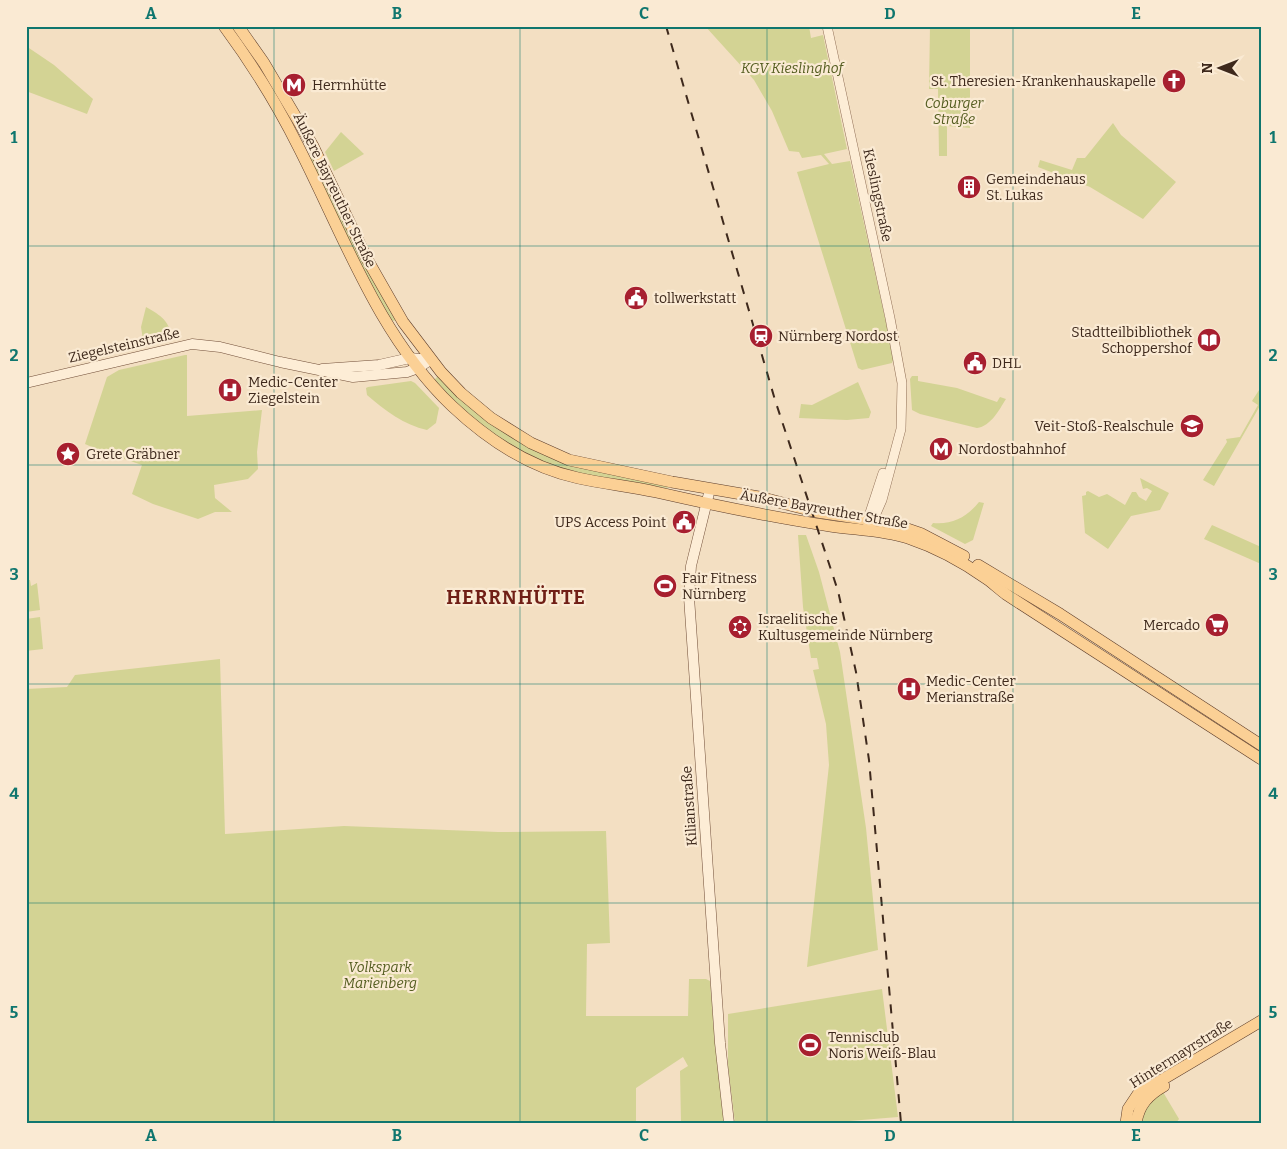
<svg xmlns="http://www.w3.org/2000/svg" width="1287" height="1149" viewBox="0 0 1287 1149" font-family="Bitter,serif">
<rect width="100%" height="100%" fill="#f3dfc2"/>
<g fill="#d3d394">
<path d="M705,26h104l2,12 12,-3 24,114 -23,5 8,10 18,-3 44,197 -2,5 -30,7 -4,-2 -61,-196 32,-8 -8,-9 -19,3 -3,-6 -10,-1 -17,-40 -18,-31z"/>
<path d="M930,26h40v102l-23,-2v30h-8l-1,-67h-9z"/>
<path d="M26,46l28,19 39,34 -6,15 -61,-23z"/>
<path d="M1113,123l8,12 55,47 -33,37 -53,-32 -52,-20 2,-7 32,10 5,-12h8z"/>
<path d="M341,132l23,22 -30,17 -9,-19z"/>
<path d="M314,155l83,164 -3,2 -4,-2 -39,-71 -43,-90z"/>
<path d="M146,307c12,7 22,12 25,27l-4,5 -23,7 -3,-19z"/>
<path d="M185,355h2v61l75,-6 -5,42 1,17 -10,10 -34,6 1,13 17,14h-17l-17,7 -45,-15 -21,-10 10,-29 -41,-14 -16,-7 22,-67 12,-7z"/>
<path d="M438,376l76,60 155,51 -2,1 -102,-16 -68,-33 -65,-57z"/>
<path d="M912,376h6v5l39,7 40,14 3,-5 6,2c-7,11 -15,27 -29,29l-57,-14 -8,-4 -2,-31z"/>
<path d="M411,381l4,2 24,25 -3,15 -9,7c-23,-5 -43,-20 -60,-35l-1,-7 2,-1z"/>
<path d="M858,382l13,30 -2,6 -22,2 -48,-2 2,-14 11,1z"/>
<path d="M1261,387v17l-47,82 -11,-6 24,-38 -1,-3 14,-2 18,-32 -6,-4z"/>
<path d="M1140,478l29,15 -9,17 -29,6 -23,33 -23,-16 -3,-37 4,-1v-3l2,-1 11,6 8,-3 18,11 7,-13h4l3,5 7,4 6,-10 -5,-3 -4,1z"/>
<path d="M979,502l5,1 -11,37 -8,4 -34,-18 2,-3c19,2 34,-6 46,-21z"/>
<path d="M1212,525l49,22v17l-57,-25z"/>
<path d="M798,535h8l13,37 21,80 26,176 12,122 -71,17 22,-202 -3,-41 -13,-54 6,-1 -2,-11h-6l-8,-51z"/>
<path d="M26,580h4l1,6 6,-3 3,27 -14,2z"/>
<path d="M40,617l3,32 -17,2v-32z"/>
<path d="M220,659l5,175 119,-8 154,6 108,-1 4,112 -23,1 -1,72h102l1,-37h17l4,2 5,62 9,80h-43l-1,-52 8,-5 -5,-9 -47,31v35h-610v-434l41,-2 8,-12z"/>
<path d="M882,989l16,128 -73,6h-90l-7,-57v-52z"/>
<path d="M1163,1092l16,27 -3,4h-34c2,-16 9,-22 21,-31z"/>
</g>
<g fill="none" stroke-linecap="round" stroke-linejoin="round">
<path stroke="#6a9586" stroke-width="2" d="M948,107l2,-2 10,-1"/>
<g stroke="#906f56" stroke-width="10">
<g id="tertiary">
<path d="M827,26l63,292 12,65 -1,46 -19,71 -11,25"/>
<path d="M867,522l16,-49"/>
</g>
</g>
<g stroke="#724f39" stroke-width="11">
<g id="secondary">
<path d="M322,369l57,-4 31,-7 20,2"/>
<path d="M26,383l166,-39 28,3 60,15 73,15 54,-5 11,-4 12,-8"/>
<path d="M710,489l-19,77 -2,31 31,446 9,80"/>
</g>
</g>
<g stroke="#5d3d2b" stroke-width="12">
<g id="primary">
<path d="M224,26c28,38 53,78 74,120 46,90 80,189 154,260 35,33 79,62 126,72 26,6 52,8 78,14 57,13 116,25 174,34 26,4 52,4 78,12 27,9 55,24 79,41 7,5 13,11 20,16l254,164"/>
<path d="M238,26l26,37 49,83 54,113 36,63 38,50 20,21 30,25 40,25 38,17 103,22 87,15 58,15 73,11 32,11 42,22"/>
<path d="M978,565l82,49 201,131"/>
<path d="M1126,1123l2,-14 10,-15 123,-73"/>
<path d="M1136,1123c3,-18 12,-28 28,-37"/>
</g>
</g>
<use href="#tertiary" stroke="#fdedd6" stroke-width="9"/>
<use href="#secondary" stroke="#fdedd6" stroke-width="10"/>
<use href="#primary" stroke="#fbd095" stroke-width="11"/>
<path stroke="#3e291c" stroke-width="2" stroke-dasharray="9 9" stroke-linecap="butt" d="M666,26l109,374 63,191 18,81 13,88 32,363"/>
</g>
<path fill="none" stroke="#0f766e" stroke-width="1" stroke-opacity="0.55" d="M274,26v1097M520,26v1097M767,26v1097M1013,26v1097M26,246h1235M26,465h1235M26,684h1235M26,903h1235"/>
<defs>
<g id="church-disc" transform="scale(1.25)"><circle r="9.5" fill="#a71f2f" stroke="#faead3"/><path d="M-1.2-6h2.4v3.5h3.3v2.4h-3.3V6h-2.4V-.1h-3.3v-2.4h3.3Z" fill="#fff"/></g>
<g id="metro-disc" transform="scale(1.25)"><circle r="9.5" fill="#a71f2f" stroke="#faead3"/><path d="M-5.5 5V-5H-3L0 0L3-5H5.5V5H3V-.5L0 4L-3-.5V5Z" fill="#fff"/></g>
<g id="building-disc" transform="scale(1.25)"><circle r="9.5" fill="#a71f2f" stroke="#faead3"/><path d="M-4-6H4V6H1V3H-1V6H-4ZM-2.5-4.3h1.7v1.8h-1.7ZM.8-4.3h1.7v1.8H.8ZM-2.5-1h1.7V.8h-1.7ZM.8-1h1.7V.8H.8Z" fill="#fff"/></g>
<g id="civic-disc" transform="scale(1.25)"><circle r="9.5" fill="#a71f2f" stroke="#faead3"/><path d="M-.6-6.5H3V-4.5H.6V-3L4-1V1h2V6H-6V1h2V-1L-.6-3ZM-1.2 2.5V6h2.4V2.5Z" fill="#fff"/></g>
<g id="station-disc" transform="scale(1.25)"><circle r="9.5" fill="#a71f2f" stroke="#faead3"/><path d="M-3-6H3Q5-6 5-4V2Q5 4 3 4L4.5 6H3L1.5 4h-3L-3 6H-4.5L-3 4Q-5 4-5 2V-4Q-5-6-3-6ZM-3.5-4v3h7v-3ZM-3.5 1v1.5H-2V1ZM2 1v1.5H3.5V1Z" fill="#fff"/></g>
<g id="library-disc" transform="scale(1.25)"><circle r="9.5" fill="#a71f2f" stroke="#faead3"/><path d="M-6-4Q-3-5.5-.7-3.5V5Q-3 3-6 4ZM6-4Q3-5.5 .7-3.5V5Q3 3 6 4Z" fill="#fff"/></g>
<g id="hospital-disc" transform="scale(1.25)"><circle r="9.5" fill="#a71f2f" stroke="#faead3"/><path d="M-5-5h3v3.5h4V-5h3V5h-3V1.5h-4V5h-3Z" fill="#fff"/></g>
<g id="school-disc" transform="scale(1.25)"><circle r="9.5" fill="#a71f2f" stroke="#faead3"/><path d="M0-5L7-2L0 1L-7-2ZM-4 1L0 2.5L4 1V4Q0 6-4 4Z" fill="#fff"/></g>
<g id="sight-disc" transform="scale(1.25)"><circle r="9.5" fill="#a71f2f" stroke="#faead3"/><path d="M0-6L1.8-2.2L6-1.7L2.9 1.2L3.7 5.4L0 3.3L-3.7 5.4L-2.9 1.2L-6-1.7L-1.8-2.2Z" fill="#fff"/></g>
<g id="stadium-disc" transform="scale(1.25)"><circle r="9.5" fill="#a71f2f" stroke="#faead3"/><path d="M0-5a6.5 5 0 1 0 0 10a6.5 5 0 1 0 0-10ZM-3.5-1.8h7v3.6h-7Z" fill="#fff"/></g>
<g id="supermarket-disc" transform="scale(1.25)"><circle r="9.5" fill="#a71f2f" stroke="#faead3"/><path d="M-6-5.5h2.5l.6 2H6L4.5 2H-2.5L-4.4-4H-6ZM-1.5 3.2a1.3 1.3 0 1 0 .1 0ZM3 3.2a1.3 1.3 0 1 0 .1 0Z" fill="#fff"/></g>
<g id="synagogue-disc" transform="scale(1.25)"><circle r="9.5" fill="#a71f2f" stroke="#faead3"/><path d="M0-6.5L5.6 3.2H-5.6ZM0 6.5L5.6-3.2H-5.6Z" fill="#fff"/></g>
</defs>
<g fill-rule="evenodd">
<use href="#church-disc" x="1174" y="81"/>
<use href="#metro-disc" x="294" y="85"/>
<use href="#building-disc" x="969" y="187"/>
<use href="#civic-disc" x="636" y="298"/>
<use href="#station-disc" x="761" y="336"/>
<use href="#library-disc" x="1209" y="340"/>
<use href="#civic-disc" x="975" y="363"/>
<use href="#hospital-disc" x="230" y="390"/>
<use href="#school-disc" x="1192" y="426"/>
<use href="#metro-disc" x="941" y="449"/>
<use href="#sight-disc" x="68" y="454"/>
<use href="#civic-disc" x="684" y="522"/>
<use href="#stadium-disc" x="665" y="586"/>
<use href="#supermarket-disc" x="1217" y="625"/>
<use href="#synagogue-disc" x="740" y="627"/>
<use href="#hospital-disc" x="909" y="689"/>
<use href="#stadium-disc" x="810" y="1045"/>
</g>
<g text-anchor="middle" stroke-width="4.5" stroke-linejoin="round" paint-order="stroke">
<g font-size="14" font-style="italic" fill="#545d20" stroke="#faead3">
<text x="792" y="73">KGV Kieslinghof</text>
<text x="954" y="108">Coburger<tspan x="954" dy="16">Straße</tspan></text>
<text x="380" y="972">Volkspark<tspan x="380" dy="16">Marienberg</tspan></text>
</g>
<g font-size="14" fill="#3e291c" stroke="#faead3" text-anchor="start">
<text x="1156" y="86" text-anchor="end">St. Theresien-Krankenhauskapelle</text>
<text x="312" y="90">Herrnhütte</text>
<text x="986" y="184">Gemeindehaus<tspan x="986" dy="16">St. Lukas</tspan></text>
<text x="654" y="303">tollwerkstatt</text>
<text x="1192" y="337" text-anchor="end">Stadtteilbibliothek<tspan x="1192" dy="16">Schoppershof</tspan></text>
<text x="778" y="341">Nürnberg Nordost</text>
<text x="992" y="368">DHL</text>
<text x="248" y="387">Medic-Center<tspan x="248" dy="16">Ziegelstein</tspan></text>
<text x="1174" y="431" text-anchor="end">Veit-Stoß-Realschule</text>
<text x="958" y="454">Nordostbahnhof</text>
<text x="86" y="459">Grete Gräbner</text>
<text x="666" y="527" text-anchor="end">UPS Access Point</text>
<text x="682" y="583">Fair Fitness<tspan x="682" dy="16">Nürnberg</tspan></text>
<text x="758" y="624">Israelitische<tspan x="758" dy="16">Kultusgemeinde Nürnberg</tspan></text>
<text x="1200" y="630" text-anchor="end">Mercado</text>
<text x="926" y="686">Medic-Center<tspan x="926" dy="16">Merianstraße</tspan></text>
<text x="828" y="1042">Tennisclub<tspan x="828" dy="16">Noris Weiß-Blau</tspan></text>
</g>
<g font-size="14" fill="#3e291c" stroke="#faead3">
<text transform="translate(335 190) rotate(64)" y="5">Äußere Bayreuther Straße</text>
<text transform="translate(878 195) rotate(78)" y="5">Kieslingstraße</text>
<text transform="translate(124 345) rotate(-13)" y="5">Ziegelsteinstraße</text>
<text transform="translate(824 509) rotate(10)" y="5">Äußere Bayreuther Straße</text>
<text transform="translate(689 806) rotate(-94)" y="5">Kilianstraße</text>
<text transform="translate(1181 1053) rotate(-32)" y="5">Hintermayrstraße</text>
</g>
<g font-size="19" font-weight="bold" letter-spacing="1" fill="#701f16" stroke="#faead3">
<text x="516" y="604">HERRNHÜTTE</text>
</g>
</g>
<rect width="1287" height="1149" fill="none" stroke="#faead3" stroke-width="55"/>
<g transform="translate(1220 68) rotate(270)" stroke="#faead3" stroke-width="4" paint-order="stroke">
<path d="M0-4L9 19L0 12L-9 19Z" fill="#3e291c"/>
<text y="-8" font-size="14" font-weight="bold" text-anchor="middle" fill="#3e291c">N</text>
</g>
<rect x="28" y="28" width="1232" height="1094" fill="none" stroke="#0f766e" stroke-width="2"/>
<g font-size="16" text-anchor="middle" font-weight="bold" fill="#0f766e">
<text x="151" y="19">A</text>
<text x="397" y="19">B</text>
<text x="644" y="19">C</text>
<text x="890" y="19">D</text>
<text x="1136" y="19">E</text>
<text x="14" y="143">1</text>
<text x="1273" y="143">1</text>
<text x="14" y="361">2</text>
<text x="1273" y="361">2</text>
<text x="14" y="580">3</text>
<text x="1273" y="580">3</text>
<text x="14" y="799">4</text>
<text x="1273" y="799">4</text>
<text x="14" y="1018">5</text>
<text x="1273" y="1018">5</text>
<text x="151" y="1141">A</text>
<text x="397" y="1141">B</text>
<text x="644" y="1141">C</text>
<text x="890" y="1141">D</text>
<text x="1136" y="1141">E</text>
</g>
</svg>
